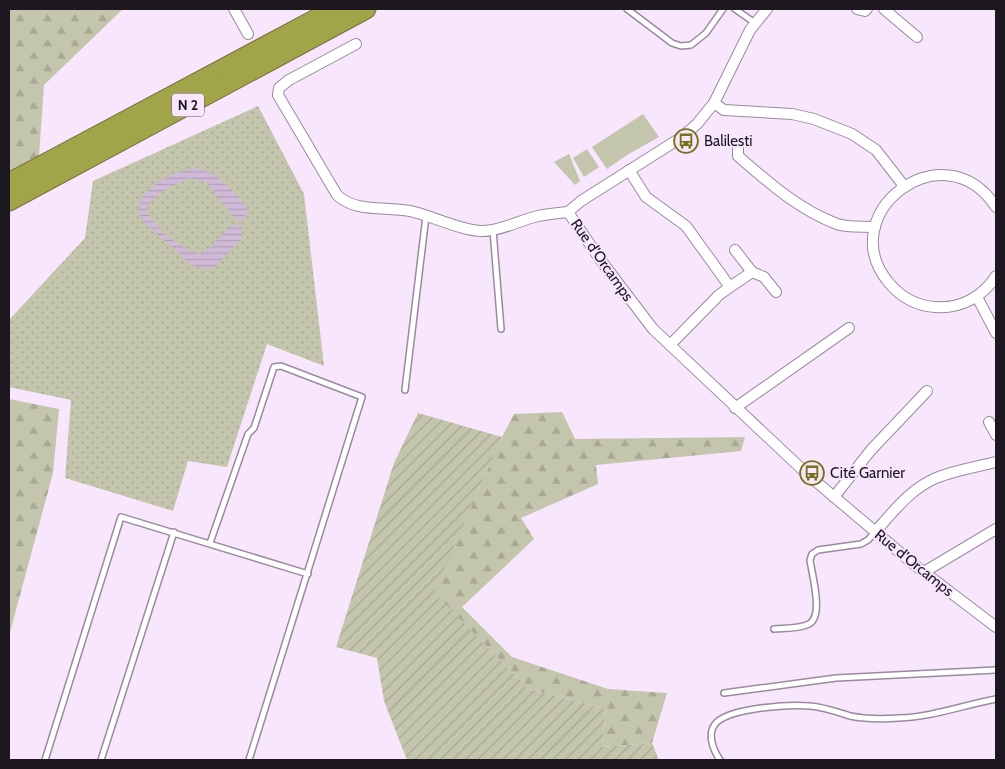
<svg xmlns="http://www.w3.org/2000/svg" width="1005" height="769" viewBox="0 0 1005 769" font-family="Cabin,sans-serif">
<defs>
<pattern id="forest-firs" width="22" height="20" patternUnits="userSpaceOnUse" patternTransform="scale(1.25)"><rect width="22" height="20" fill="#c4c5ad"/><path d="M5 1l3.5 6h-7zM16 11l3.5 6h-7z" fill="#a8a894"/></pattern>
<pattern id="park-dots" width="8" height="8" patternUnits="userSpaceOnUse" patternTransform="scale(1.25)"><rect width="8" height="8" fill="#c4c5ad"/><path d="M2 2h.1M6 6h.1" fill="none" stroke="#a8a894" stroke-width="1.8" stroke-linecap="round"/></pattern>
<pattern id="garden-furrows" width="10" height="10" patternUnits="userSpaceOnUse" patternTransform="scale(1.25)"><rect width="10" height="10" fill="#c4c5ad"/><path d="M-1 1l2-2M0 10L10 0M9 11l2-2" fill="none" stroke="#a8a894"/></pattern>
<pattern id="water-rules" width="6" height="5" patternUnits="userSpaceOnUse" patternTransform="scale(1.25)"><rect width="6" height="5" fill="#d0bad7"/><path d="M0 2.5h6" fill="none" stroke="#b29fb8"/></pattern>
</defs>
<rect width="100%" height="100%" fill="#f8e6fd"/>
<g fill="#c4c5ad">
<path d="M643,114l16,23 -32,18 -20,14 -15,-22z"/>
<path d="M587,149l12,18 -15,10 -11,-19z"/>
<path d="M569,154l11,27 -5,4 -21,-23z"/>
</g>
<g fill="url(#forest-firs)">
<path d="M9,9h114l-79,76 -5,71 -30,16z"/>
<path d="M9,399l50,10 -6,64 -44,163z"/>
<path d="M562,412l13,27 170,-2 -4,14 -145,14 2,19 -77,34 13,21 -72,68 50,50 96,32 59,4 -15,50 -50,4 4,-38 -78,-20 -95,-97 69,-155 12,-23z"/>
</g>
<path fill="url(#park-dots)" d="M258,106l46,88 20,172 -57,-22 -40,123 -39,-6 -15,50 -108,-33 6,-78 -62,-13v-67l76,-82 8,-57z"/>
<path fill="url(#garden-furrows)" d="M418,413l84,24 -68,155 94,97 78,20 -4,38 50,-4 7,17h-252l-23,-59 -7,-43 -41,-11 58,-184z"/>
<path fill="url(#water-rules)" d="M196,168c24,5 38,24 53,42l-7,11 -6,-2 -29,-36 -17,-5c-16,7 -37,15 -44,32 11,21 31,36 53,44l9,-4 23,-24 11,-1v13l-25,27 -8,4 -16,-3 -46,-41 -9,-12c1,-27 35,-41 58,-45z"/>
<g fill="none" stroke-linecap="round" stroke-linejoin="round">
<g stroke="#9a8a9e" stroke-width="8">
<g id="lane">
<path d="M627,9l45,34 9,3 10,-1 15,-12 17,-24"/>
<path d="M735,9l20,14"/>
<path d="M493,230l8,99"/>
<path d="M405,390l21,-174"/>
<path d="M210,543l38,-109 6,-6 20,-61 7,-1 81,31 -113,363"/>
<path d="M774,629c10,-1 26,0 35,-5 15,-8 3,-49 1,-64l2,-6 6,-4 43,-6 7,-4 7,-8"/>
<path d="M724,693l112,-15 160,-8"/>
<path d="M45,760l76,-243 187,57"/>
<path d="M101,760l73,-228"/>
<path d="M720,760c-7,-10 -14,-28 -3,-38 15,-14 72,-18 93,-16 14,1 27,6 40,10 15,3 34,3 49,2 33,-1 65,-13 97,-19"/>
</g>
</g>
<g stroke="#9a8a9e" stroke-width="12">
<g id="street">
<path d="M234,9l14,25"/>
<path d="M857,9l8,2 2,-2"/>
<path d="M884,9l33,28"/>
<path d="M356,44l-67,36 -10,8 -1,7 59,100c19,18 48,11 73,16 20,4 54,21 73,20 18,0 37,-11 55,-15 10,-2 20,-3 30,-4"/>
<path d="M714,103l10,7 68,4 22,5 38,15 24,16 28,36"/>
<path d="M738,143v13c30,26 61,54 99,68 11,4 27,2 38,3"/>
<path d="M629,170l17,27 40,29 44,61 -11,8 -49,50"/>
<path d="M996,207c-52,-80 -165,7 -107,76 12,14 28,23 46,24 25,2 48,-10 61,-31"/>
<path d="M568,212l34,50 51,67 154,145 109,92 80,61"/>
<path d="M568,212l13,-11 101,-64 15,-13 17,-21 36,-73 17,-21"/>
<path d="M735,250l17,22 12,5 12,15"/>
<path d="M730,287l22,-15"/>
<path d="M977,297l19,36"/>
<path d="M735,408l114,-80"/>
<path d="M989,422l7,13"/>
<path d="M834,497l37,-47 56,-59"/>
<path d="M875,532c18,-20 35,-43 61,-54 19,-8 40,-11 60,-16"/>
<path d="M924,572l72,-43"/>
</g>
</g>
<g stroke="#73733b" stroke-width="21">
<g id="highway">
<path d="M9,183l326,-174"/>
<path d="M9,201l357,-192"/>
</g>
</g>
<use href="#lane" stroke="#fff" stroke-width="5"/>
<use href="#street" stroke="#fff" stroke-width="10"/>
<use href="#highway" stroke="#a2a44a" stroke-width="19"/>
</g>
<defs>
<g id="bus-ring" transform="scale(1.25)"><circle r="9.5" fill="#f8e6fd" stroke="#737319" stroke-width="1.5"/><path d="M-5-6H5V4H4V6H2V4H-2V6H-4V4H-5ZM-3.5-4V0h7V-4ZM-3.5 1.2v1.5H-2V1.2ZM2 1.2v1.5H3.5V1.2Z" fill="#737319"/></g>
</defs>
<g fill-rule="evenodd">
<use href="#bus-ring" x="686" y="141"/>
<use href="#bus-ring" x="812" y="473"/>
</g>
<g text-anchor="middle" stroke-width="4" stroke-linejoin="round" paint-order="stroke">
<rect fill="#f8e6fd" stroke="#5f5562" stroke-width="1" x="172" y="93.5" width="32" height="23" rx="4"/>
<g font-size="14" font-weight="bold" fill="#1d171f">
<text x="188" y="110">N 2</text>
</g>
<g font-size="15" fill="#1d171f" stroke="#f8e6fd" text-anchor="start">
<text x="704" y="146">Balilesti</text>
<text x="830" y="478">Cité Garnier</text>
</g>
<g font-size="15" fill="#1d171f" stroke="#f8e6fd">
<text transform="translate(602 260) rotate(55)" y="5">Rue d'Orcamps</text>
<text transform="translate(914 563) rotate(39)" y="5">Rue d'Orcamps</text>
</g>
</g>
<rect width="1005" height="769" fill="none" stroke="#1d171f" stroke-width="20"/>
</svg>
